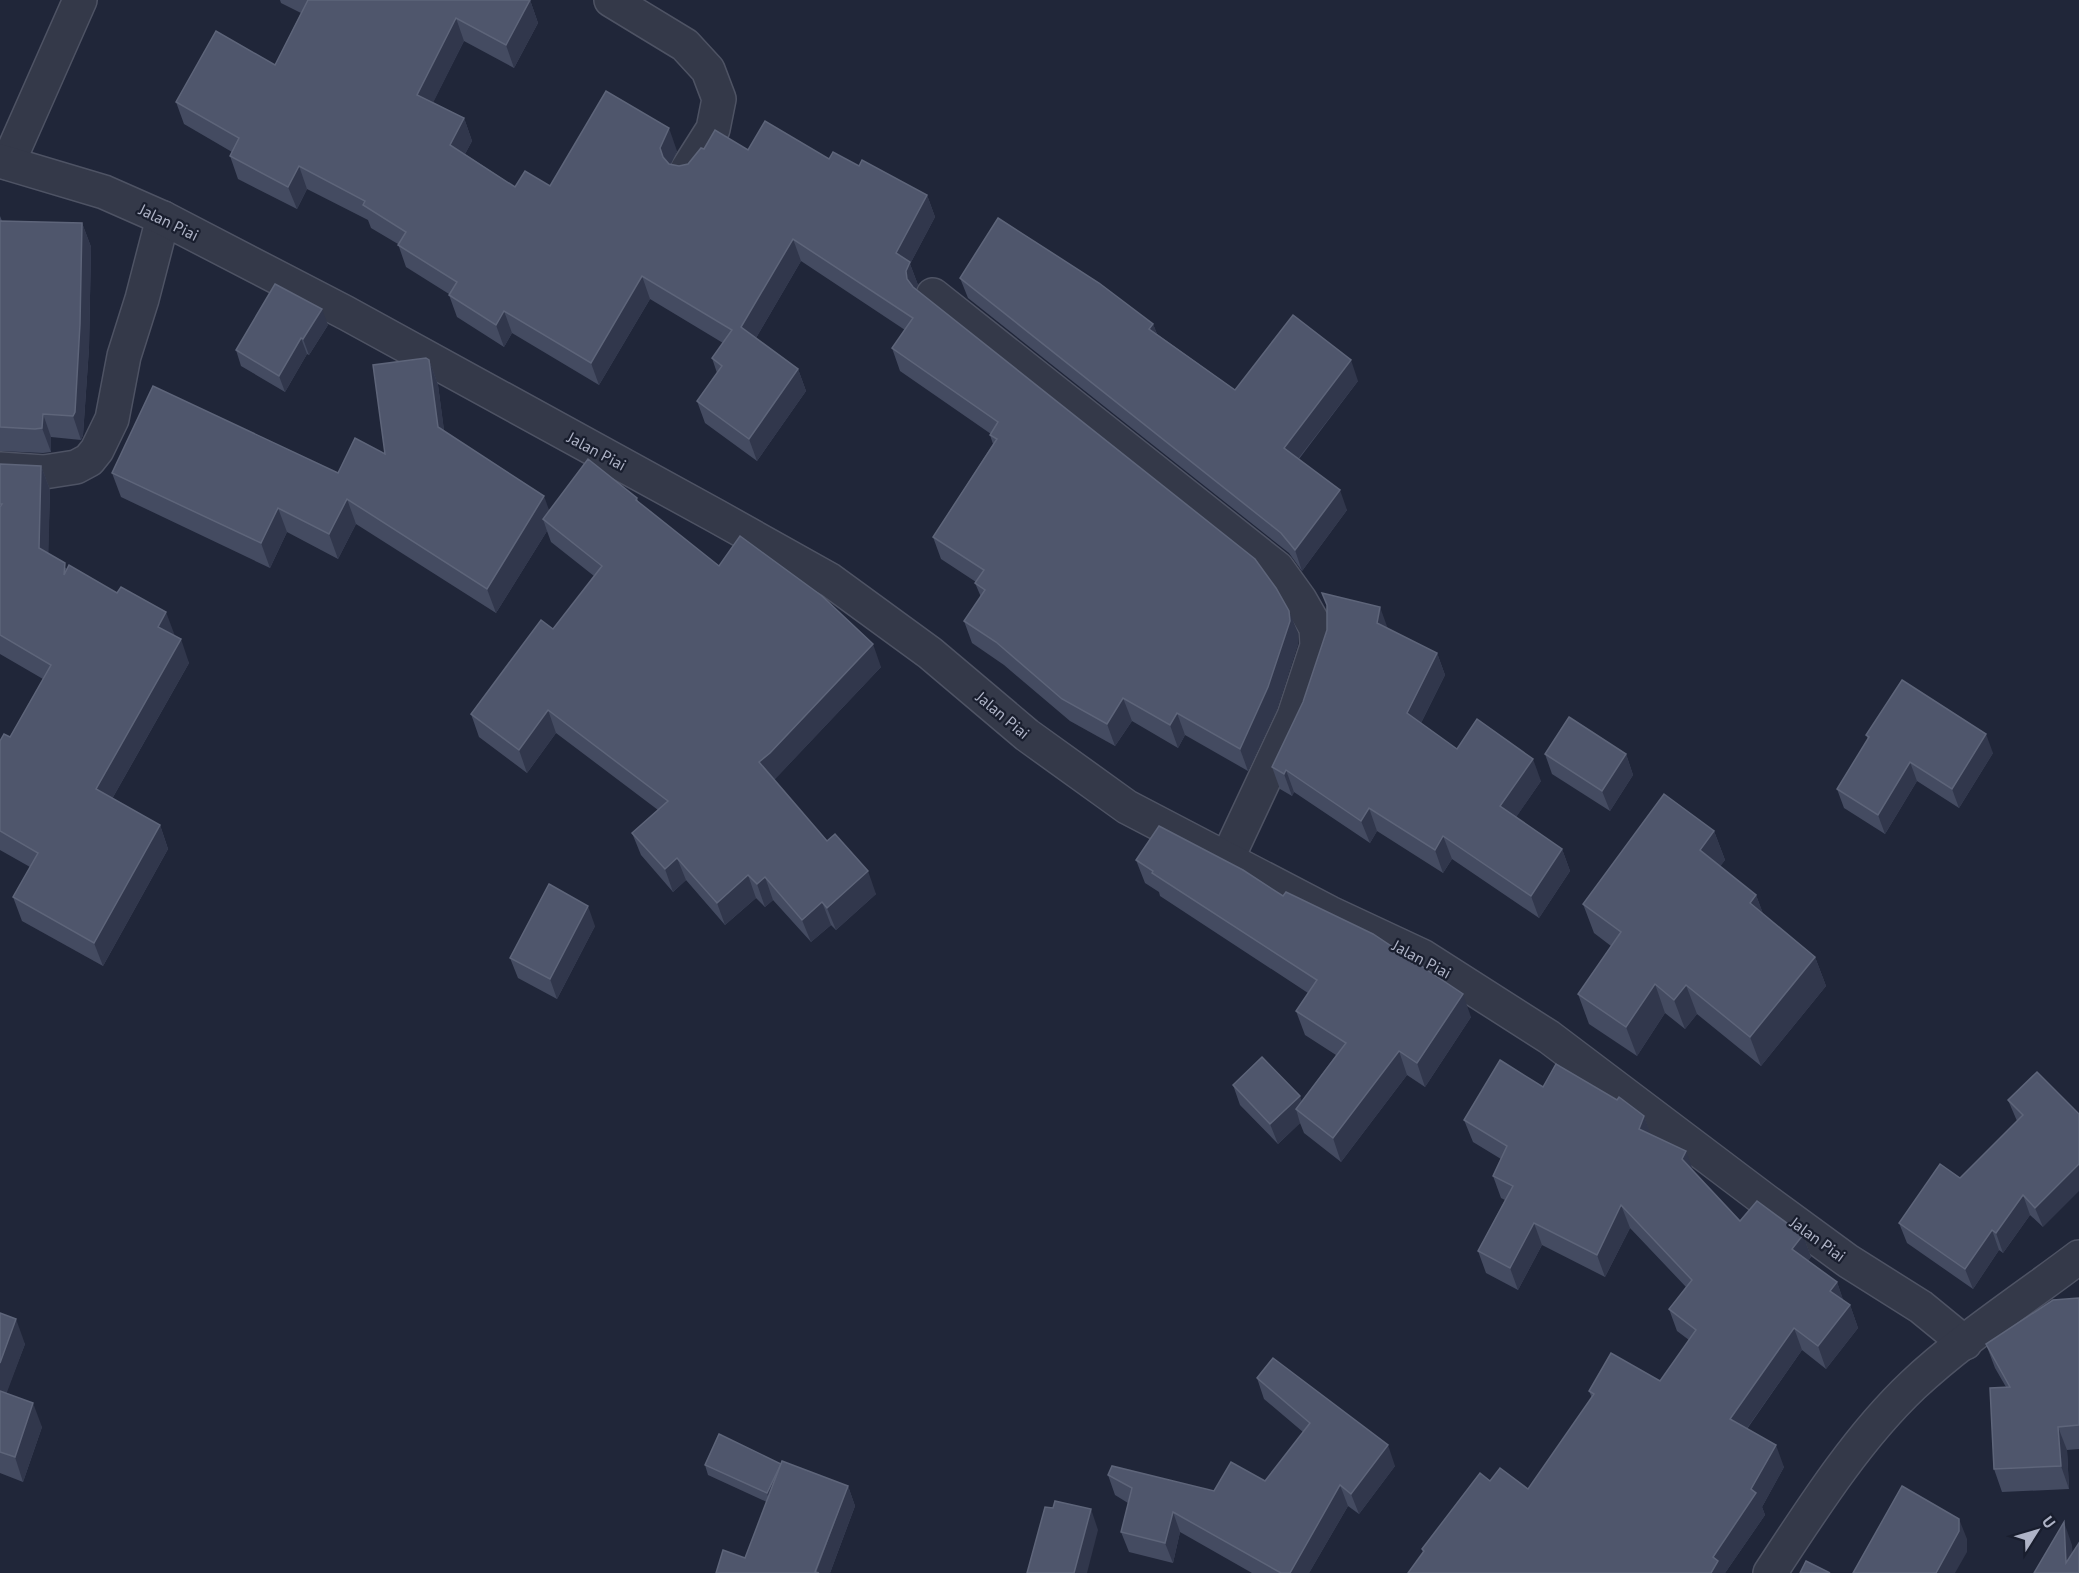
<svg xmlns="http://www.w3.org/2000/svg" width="2079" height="1573" viewBox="0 0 2079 1573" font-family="'PT Sans',sans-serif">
<rect width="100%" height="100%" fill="#202639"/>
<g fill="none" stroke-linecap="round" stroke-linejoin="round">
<g stroke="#4e5364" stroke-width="36">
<g id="minor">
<path d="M611,0l74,45 23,25 11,29 -6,30 -26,41"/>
<path d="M8,163l72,-163"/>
<path d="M933,295l344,273 23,32 16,28 1,18 -23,70 -67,143"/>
<path d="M0,469l44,3 32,-5 13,-7 8,-10 15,-31 12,-63 18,-57 21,-81"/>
</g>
</g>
<g stroke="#4e5364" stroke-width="36">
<g id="tertiary">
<path d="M0,161l104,31 59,26 183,95 370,203 114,64 100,73 97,82 100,72 203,106 92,43 127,81 217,164 82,60 73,46 44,36"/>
<path d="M1770,1573c42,-64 87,-135 143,-188 49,-46 112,-87 166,-128"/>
</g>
</g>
<use href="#minor" stroke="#343949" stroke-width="33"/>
<use href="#tertiary" stroke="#343949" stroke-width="33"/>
</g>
<g fill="#444b61">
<path d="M280,0h250l8,23 -24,45 -50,-27 -31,61 31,16 8,23 -7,13 50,33 35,-1 127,-35 -6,13 8,2 9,-2 16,-15 44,1 81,9 30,7 68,29 8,22 -25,47 8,21 -2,4 382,344v11l-21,65 -29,62 -63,-36 -7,13 -46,-27 -17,25 -45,-25 -66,-56 -32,-22 -8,-22 17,-24 -6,-14 1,-1 -35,-23 -8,-22 60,-93 -3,-9 1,-1 -91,-63 -8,-23 13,-18 -104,-69 -45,77 42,31 8,22 -49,70 -52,-38 -8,-22 20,-28 -5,-15 11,-15 -73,-44 -51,86 -87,-52 -8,14 -47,-30 -8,-22v-1l-43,-27 -8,-23 -27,-16 -3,-8 -61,-31 -10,20 -59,-30 -8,-23 2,-4 -48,-28 -8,-22 99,-37 26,-52 -20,-10z"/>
<path d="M0,216l2,5 80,2 9,24 -2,101 -6,87 -2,5 -30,-3v15l-8,1 -43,-2z"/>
<path d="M960,278l193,46 4,10 78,56 123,-9 -59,78 48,51 -45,61 -13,-18 -321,-255z"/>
<path d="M328,325l-19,30 -2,-1 -22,38 -44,-26 -5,-16z"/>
<path d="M429,360l9,25 6,46 105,79 88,-12 2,5 80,63 162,101 -107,113 53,61 49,53 -40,36 -5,-5 -20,17 -38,-42 -8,7 -9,-9 -31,27 -39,-45 -13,12 -32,-37 -9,-22 26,-23 -102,-77 -29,40 -48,-36 -8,-23 82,-85 41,-53 -43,-34 -4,-11 -51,82 -140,-89 -18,35 -51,-27 -17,36 -149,-71 -9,-24h226l47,-19z"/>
<path d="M0,464l41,2 9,24 -2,63 19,16 107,67 15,27 -77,136 48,26 8,24 -65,117 -81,-45 -9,-24 17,-30 -30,-17v-109l10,-4 33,-58 -43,-25z"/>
<path d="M1388,629l49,24 8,22 -24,48 36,26 84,32 -25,36 46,32 8,22 -31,47 -87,-59 -9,14 -66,-42 -7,12 -76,-51 -2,4 -12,-7 -8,-22z"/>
<path d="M1866,735l127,18 -34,55 -42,-27 -32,53 -41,-26 -7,-19 31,-50z"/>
<path d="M1545,754h81l7,21 -23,36 -58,-37z"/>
<path d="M1714,831l11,29 -5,6 36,29 7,19 52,43 11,29 -65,80 -64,-52 -12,15 -20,-16 -28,43 -48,-32 -11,-30 33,-48 -17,-13 -11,-29z"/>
<path d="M1136,860l147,36 188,121 -46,70 -18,-12 -66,87 -37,-29 -4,-10 -22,21 -38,-39 -7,-20 69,16 34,-46 -31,-20 -9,-24 12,-18 -148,-97 -1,-4 -14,-9z"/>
<path d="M595,926l-38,73 -39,-21 -8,-20z"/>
<path d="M2037,1072l6,155 -13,-12 -27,38 -4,-3 -26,39 -66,-46 -8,-20 61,-45 57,-57 -9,-21z"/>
<path d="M1543,1087l101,29 6,18 44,38 46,49 63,14 8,22 -3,4 29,21 6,18 7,5 8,23 -32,41 -24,-19 -55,79 37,38 -22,40 3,8 -40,58h-317l15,-20 -1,-4 68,-68 38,8 64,-91 -3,-7 71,-10 29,-41 -12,-9 -8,-22 17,-22 -56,-59 -25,49 -63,-32 -24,45 -32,-17 -8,-22 27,-51 -4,-2 -8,-22 8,-17 -28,-17 -9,-22z"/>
<path d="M2079,1298v151l-12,1 2,39 -67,3 -8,-23 12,-82 -11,-19 -9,-24z"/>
<path d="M0,1313l25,31 -19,49 36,34 -19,55 -23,-9z"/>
<path d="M1257,1378l138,88 -36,48 -11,-8 -39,67h-57l-72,-41 -7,31 -44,-11 -8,-20 7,-29 -13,-8 -7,-20 106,16 51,-10 38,-49 -39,-33z"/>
<path d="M781,1464l67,22 7,20 -25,67h-114l29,-15 22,-56 -59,-27 -3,-10z"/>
</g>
<g fill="#31374c">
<path d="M530,0l8,23 -24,45 -8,-23z"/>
<path d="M456,18l8,23 -38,76 -9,-22z"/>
<path d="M464,118l8,23 -14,26 -8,-22z"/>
<path d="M669,128l8,23 -9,19 -5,-13 -3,-9z"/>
<path d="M299,166l8,23 -10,20 -9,-22z"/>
<path d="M927,195l8,22 -25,47 8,21 -4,8 1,8 -19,-48z"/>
<path d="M82,223l9,24 -2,101 -6,87 -2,5 -8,-24z"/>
<path d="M793,239l8,22 -52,89 -8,-23z"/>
<path d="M642,276l8,23 -51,86 -8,-22z"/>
<path d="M322,309l6,16 -19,30 -6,-16z"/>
<path d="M504,311l8,22 -8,14 -8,-22z"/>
<path d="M1153,324l8,20 -12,-15z"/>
<path d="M301,338l6,16 -22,38 -6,-16z"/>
<path d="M429,360l9,25 9,67 -9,-25z"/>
<path d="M1351,360l7,21 -67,87 -7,-20z"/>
<path d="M798,369l8,22 -49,70 -8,-22z"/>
<path d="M43,414l8,23v15l-9,-24z"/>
<path d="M41,466l9,24 -2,82 -9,-24z"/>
<path d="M1340,490l7,20 -45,61 -7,-21z"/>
<path d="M544,496l9,25 -10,-2 4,12 -51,82 -9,-24z"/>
<path d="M347,499l9,25 -18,35 -9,-25z"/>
<path d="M278,508l9,24 -17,36 -9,-25z"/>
<path d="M1380,607l8,22 -11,-6z"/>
<path d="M1289,611l9,22v11l-21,65 -29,62 -8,-22z"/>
<path d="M166,612l9,24 -17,-9z"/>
<path d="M181,639l8,24 -85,150 -8,-24z"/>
<path d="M873,644l8,23 -102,108 -12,10 -8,-23z"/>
<path d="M1437,653l8,22 -30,60 -8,-22z"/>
<path d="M1123,698l9,23 -17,25 -8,-22z"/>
<path d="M548,710l8,23 -29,40 -8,-23z"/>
<path d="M1177,713l8,22 -7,13 -8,-23z"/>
<path d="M1986,734l7,19 -34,55 -7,-19z"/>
<path d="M1626,754l7,21 -23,36 -8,-20z"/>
<path d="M1533,759l8,22 -33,48 -8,-23z"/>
<path d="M1910,762l7,19 -32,53 -7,-19z"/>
<path d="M1286,770l8,22 -2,4 -8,-22z"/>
<path d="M1369,808l8,23 -7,12 -9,-22z"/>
<path d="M160,825l8,24 -65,117 -9,-23z"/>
<path d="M1714,831l11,29 -14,19 -11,-29z"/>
<path d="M1443,836l9,23 -9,14 -8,-23z"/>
<path d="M1562,849l8,22 -31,47 -8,-22z"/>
<path d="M677,858l9,22 -13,12 -8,-23z"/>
<path d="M868,871l8,23 -40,36 -9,-22z"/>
<path d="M748,875l8,23 -31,27 -8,-22z"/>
<path d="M765,877l8,23 -8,7 -8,-23z"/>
<path d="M1756,895l11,29 -17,-21z"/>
<path d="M822,902l9,23 -20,17 -9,-22z"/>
<path d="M588,906l7,20 -38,73 -7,-20z"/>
<path d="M1815,957l11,29 -65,80 -11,-29z"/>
<path d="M1655,984l10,29 -28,43 -11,-29z"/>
<path d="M1686,985l11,29 -12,15 -11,-29z"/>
<path d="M1463,994l8,23 -46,70 -8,-24z"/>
<path d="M1399,1051l8,24 -66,87 -8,-24z"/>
<path d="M1300,1096l7,20 -11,-7 4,14 -22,21 -8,-20z"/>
<path d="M1644,1116l8,22 -13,-9z"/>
<path d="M1686,1151l8,22 -12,-14z"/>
<path d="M2079,1164v27l-36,36 -8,-19z"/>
<path d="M2023,1195l7,20 -27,38 -7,-20z"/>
<path d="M1621,1205l9,23 -25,49 -8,-22z"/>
<path d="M1534,1223l8,22 -24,45 -8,-22z"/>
<path d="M1992,1230l7,20 -26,39 -8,-20z"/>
<path d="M1803,1235l8,22 -11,14 -8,-22z"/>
<path d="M1837,1282l8,23 -15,-14z"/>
<path d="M1850,1305l8,23 -32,41 -8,-23z"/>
<path d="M16,1319l9,25 -25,67v-48z"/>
<path d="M1794,1328l8,22 -64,91 -8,-22z"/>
<path d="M33,1403l9,24 -19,55 -8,-25z"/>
<path d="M2058,1427l9,23 2,39 -8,-23z"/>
<path d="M1388,1445l7,21 -36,48 -8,-20z"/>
<path d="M1776,1445l8,22 -22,40 3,8 -40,58h-14l2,-16z"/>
<path d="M781,1464l-11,40 -3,-11z"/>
<path d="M1340,1485l8,21 -39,67h-19z"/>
<path d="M848,1486l7,20 -25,67h-14z"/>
<path d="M1091,1509l7,21 -11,43h-13z"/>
<path d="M1173,1512l7,20 -7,31 -8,-20z"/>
<path d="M1959,1519l8,20v13l-12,21h-19z"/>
<path d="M2064,1522l8,23 2,28 -8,-10z"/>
</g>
<g fill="#4f566c" stroke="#5e657a" stroke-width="1.5">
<path d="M308,0h222l-24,45 -50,-27 -39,77 47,23 -14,27 65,42 10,-16 25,15 56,-95 63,37 -9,20 3,9 6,7 10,2 9,-2 13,-16 3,1 11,-19 33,20 17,-29 64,38 4,-7 26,14 3,-6 65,35 -31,58 14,9 -4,9 1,8 6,8 342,272 21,29 13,23 1,10 -22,66 -28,62 -63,-36 -7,12 -47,-27 -16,26 -45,-25 -66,-57 -32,-21 21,-31 -10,-7 9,-13 -51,-33 64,-98 -7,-4 8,-13 -106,-74 21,-30 -120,-79 -52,88 57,42 -49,70 -52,-38 25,-35 -10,-8 20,-28 -90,-54 -51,87 -87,-52 -8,14 -47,-30 8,-13 -59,-37 8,-13 -43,-27 2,-4 -66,-35 -11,21 -58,-31 9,-18 -63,-36 40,-71 59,34z"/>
<path d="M998,218l101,65 54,41 -4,5 86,61 58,-75 58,45 -67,88 56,42 -45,60 -14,-17 -321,-255z"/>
<path d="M0,221l82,2 -2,101 -5,88 -2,4 -30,-2 -1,14 -7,1 -35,-2z"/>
<path d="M275,284l47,25 -19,30 -2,-1 -22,38 -43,-26z"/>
<path d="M426,358l3,2 9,67 106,69 -57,93 -140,-90 -18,35 -51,-26 -17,35 -149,-70 41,-87 185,87 17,-35 30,16 -12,-89z"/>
<path d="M588,459l49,39 -1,2 83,66 21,-30 82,60 51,48 -103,109 -11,9 68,79 8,-7 33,37 -41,37 -5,-6 -20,18 -37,-43 -8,7 -9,-9 -31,28 -40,-45 -12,11 -33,-36 36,-32 -120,-91 -29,40 -48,-36 70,-94 12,9 49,-63 -59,-47z"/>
<path d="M0,464l41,2 -2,82 26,15 -1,12 5,-10 48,28 4,-6 45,25 -8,15 23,12 -85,150 64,36 -66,118 -81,-46 25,-44 -38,-22v-90l4,-7 6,3 41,-72 -51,-30v-128l2,-3h-2z"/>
<path d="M1322,593l58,14 -3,16 60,30 -30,60 50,36 20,-30 56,40 -33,47 62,43 -31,47 -88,-60 -8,14 -66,-42 -8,13 -75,-51 -2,4 -12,-7 31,-65 24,-72v-25z"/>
<path d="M1902,680l84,54 -34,55 -42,-27 -32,53 -41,-26 32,-52 -3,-2z"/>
<path d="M1569,717l57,37 -24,37 -57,-37z"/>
<path d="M1664,794l50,37 -14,19 56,45 -6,8 65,54 -65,80 -64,-52 -12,15 -19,-16 -29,43 -48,-33 43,-62 -38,-28z"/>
<path d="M1159,826l84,44 40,26 3,-4 87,42 90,60 -46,69 -18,-12 -66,87 -37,-29 50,-66 -50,-32 21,-31 -165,-107 1,-2 -17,-11z"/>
<path d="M549,884l39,22 -38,73 -40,-21z"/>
<path d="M1262,1057l38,39 -30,28 -37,-39z"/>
<path d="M1500,1060l43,27 13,-23 61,36 2,-3 25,19 -5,13 47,22 -4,8 58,62 17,-20 46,34 -11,14 45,33 -7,9 20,14 -32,41 -24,-18 -64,91 46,26 -25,44 5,4 -43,64 5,4 -7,12h-303l16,-22 -2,-2 58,-76 10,8 10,-13 28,21 66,-95 -5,-3 22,-38 49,28 36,-51 -27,-21 23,-29 -71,-75 -24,50 -63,-32 -24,45 -32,-17 35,-65 -20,-10 14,-30 -43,-26z"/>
<path d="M2037,1072l42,42v50l-44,44 -12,-13 -27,38 -4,-3 -27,39 -66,-46 41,-59 20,14 63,-63 -15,-15z"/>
<path d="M2079,1298v127l-21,2 3,39 -67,3 -4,-81 20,-1 -24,-43 67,-44z"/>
<path d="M0,1313l16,6 -16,44z"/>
<path d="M1273,1358l115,87 -37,49 -11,-9 -50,88h-9l-108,-61 -8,31 -44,-11 11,-44 -24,-13 4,-9 102,25 17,-29 34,19 45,-58 -53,-45z"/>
<path d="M0,1391l33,12 -18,54 -15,-5z"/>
<path d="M719,1434l62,30 -14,29 -62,-28z"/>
<path d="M782,1461l66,25 -33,86 4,1h-103l7,-23 22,8z"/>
<path d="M1902,1486l57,33v12l-23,42h-83z"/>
<path d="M1055,1501l36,8 -17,64h-47l18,-66 8,1z"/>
<path d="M2064,1522l2,41 13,-20v30h-45z"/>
<path d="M1806,1561l24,12h-30z"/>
</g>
<g text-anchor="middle" stroke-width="4.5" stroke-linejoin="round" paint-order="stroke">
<g font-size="16" fill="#aeb3c6" stroke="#191e2e">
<text transform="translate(169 222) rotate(26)" y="6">Jalan Piai</text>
<text transform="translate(597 451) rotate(28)" y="6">Jalan Piai</text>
<text transform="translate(1003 715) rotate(40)" y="6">Jalan Piai</text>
<text transform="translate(1422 959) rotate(28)" y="6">Jalan Piai</text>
<text transform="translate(1818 1239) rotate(36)" y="6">Jalan Piai</text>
</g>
</g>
<g transform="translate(2037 1531) rotate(53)" stroke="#191e2e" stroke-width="4.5" paint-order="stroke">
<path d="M0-4.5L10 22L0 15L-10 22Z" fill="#aeb3c6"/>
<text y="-9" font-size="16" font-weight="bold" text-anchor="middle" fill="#aeb3c6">U</text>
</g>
</svg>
